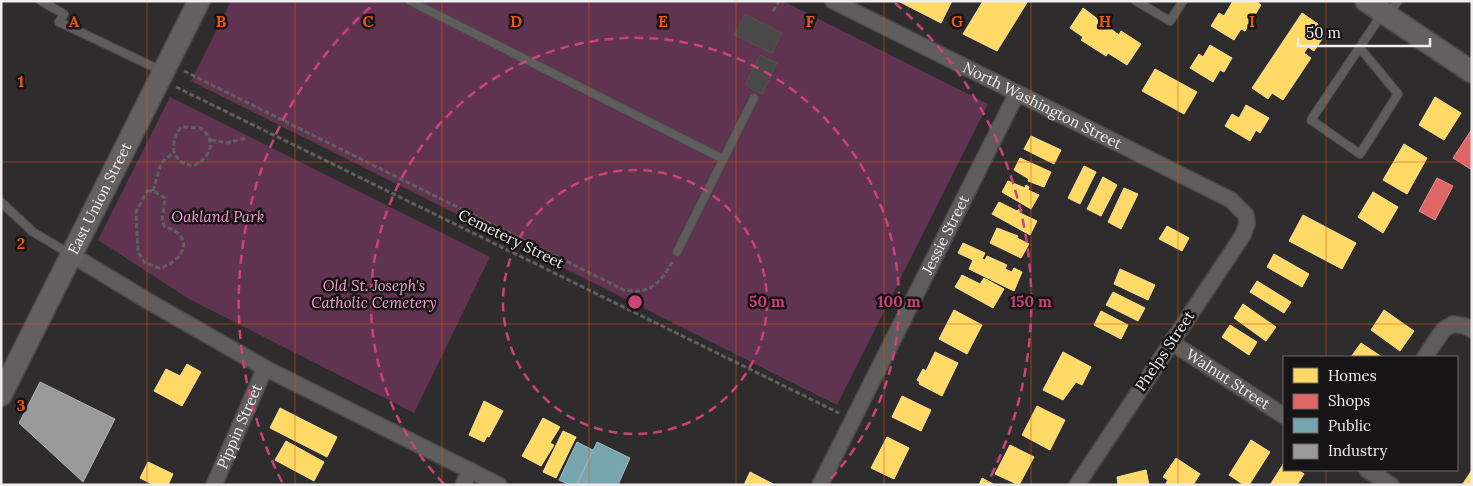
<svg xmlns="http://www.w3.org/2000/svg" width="1473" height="486" viewBox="0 0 1473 486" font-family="Lora,serif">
<rect width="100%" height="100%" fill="#2f2c2e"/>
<g fill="#603350">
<path d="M231,1h552l205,103 -151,301 -646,-324z"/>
<path d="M170,97l320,160 -76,156 -225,-114 -91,-59z"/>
</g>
<g fill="#ffd966" stroke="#fadf8f">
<path d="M898,1h54l-11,22z"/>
<path d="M983,1h45l-31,50 -34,-17z"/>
<path d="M1233,1h26l-1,2 3,2 -16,26 -4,-2 -7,11 -23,-14 8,-13 5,3z"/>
<path d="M1083,8l36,27 2,-4 20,13 -14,21 -19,-12 -2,3 -25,-16 2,-3 -13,-9z"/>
<path d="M1302,13l16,11 -6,8 10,7 -8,12 -6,-4 -4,6 7,5 -28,42 -11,-7 -4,6 -16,-11z"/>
<path d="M1210,45l22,13 -8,14 -4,-2 -7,12 -23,-14 9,-14 4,3z"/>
<path d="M1155,69l42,23 -13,22 -42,-23z"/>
<path d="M1435,97l26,16 -17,27 -25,-15z"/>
<path d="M1246,105l23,13 -9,15 -4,-3 -6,11 -25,-15 7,-12 7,4z"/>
<path d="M1031,136l30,14 -7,14 -30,-15z"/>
<path d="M1404,144l23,14 -20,36 -24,-14z"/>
<path d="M1020,158l31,14 -7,15 -16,-6 1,-2 -15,-9z"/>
<path d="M1084,166l12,6 -16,32 -12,-6z"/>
<path d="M1103,177l14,8 -16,31 -14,-7z"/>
<path d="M1008,181l17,7 1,-3 3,2 -1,3 11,5 -8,14 -29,-17z"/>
<path d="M1124,188l14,6 -17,35 -13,-7z"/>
<path d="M1373,192l25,15 -15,26 -25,-16z"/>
<path d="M999,202l18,9 2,-2 3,1 -2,3 17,8 -7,14 -38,-21z"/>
<path d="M1303,215l53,28 -14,26 -53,-28z"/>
<path d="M1167,226l22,12 -7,13 -23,-12z"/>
<path d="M997,228l21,8 -1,2 12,6 -8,14 -31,-15z"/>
<path d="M963,243l22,10 -3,6 3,1 2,-4 20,9 -2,4 7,3 2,-4 8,4 -8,19 -45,-22 4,-9 -15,-7z"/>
<path d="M1274,254l35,20 -7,13 -35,-20z"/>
<path d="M1120,269l35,16 -7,15 -34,-16z"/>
<path d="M962,275l18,9 4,-6 20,11 -11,19 -38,-21z"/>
<path d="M1257,281l34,21 -7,11 -34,-21z"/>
<path d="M1113,292l32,16 -7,13 -32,-16z"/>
<path d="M1243,304l33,23 -10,14 -32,-23z"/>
<path d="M954,310l28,15 -15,29 -28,-15z"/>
<path d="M1384,310l30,21 -14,20 -29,-21z"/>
<path d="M1101,311l27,14 -7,14 -27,-14z"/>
<path d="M1230,325l27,17 -8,13 -27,-18z"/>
<path d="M1361,343l21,14h-31z"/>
<path d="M935,352l23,11 -16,33 -23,-12 1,-2 -3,-2 6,-11 3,2z"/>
<path d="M1063,352l28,15 -9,18 -6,-3 -13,18 -20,-10z"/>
<path d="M187,364l14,8 -19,34 -28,-15 12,-22 14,7z"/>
<path d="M902,396l29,14 -10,21 -29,-14z"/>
<path d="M484,401l19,10 -14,26 -2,-1 -3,6 -15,-7z"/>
<path d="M1037,406l28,14 -15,30 -28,-15z"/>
<path d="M280,408l57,29 -10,20 -57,-29z"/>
<path d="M543,418l17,9 -10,16 4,2 -13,21 -19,-10z"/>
<path d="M563,431l13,6 -20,41 -13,-6z"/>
<path d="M887,437l22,11 -15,31 -23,-11z"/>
<path d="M1251,440l19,12 -21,33h-5l-15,-10z"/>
<path d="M286,441l38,21 -10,19 -39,-21z"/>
<path d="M1010,445l24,12 -15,28 -24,-11z"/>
<path d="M1176,458l24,16 -7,11h-28l3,-5 -5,-3z"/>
<path d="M148,462l25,12 -5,11h-14l-14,-7z"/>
<path d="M1284,463v7h14l6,4 -7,11h-27z"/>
<path d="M1146,470l3,15h-31l-1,-8z"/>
<path d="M1472,470v15h-10z"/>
<path d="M750,472l25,13h-31z"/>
<path d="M982,478l13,7h-16z"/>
</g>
<g fill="#e06666" stroke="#e58e8f">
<path d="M1472,129v41l-19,-12z"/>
<path d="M1437,178l16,8 -18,34 -16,-9z"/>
</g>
<g fill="#76a5af" stroke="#9bbbc2">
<path d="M577,442l16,8 -17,35h-6l-11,-5z"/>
<path d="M597,442l33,16 -12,27h-41z"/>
</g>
<path fill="#999" stroke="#b3b2b3" d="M40,382l75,37 -32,63 -64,-59z"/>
<g fill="#4a4849" stroke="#525252">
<path d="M745,14l37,19 -10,20 -38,-18z"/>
<path d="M760,55l17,8 -15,31 -17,-9z"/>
</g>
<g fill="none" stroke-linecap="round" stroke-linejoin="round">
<g stroke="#4a484a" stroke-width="10">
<g id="lane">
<path d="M41,1l23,13 -5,8 103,49"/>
<path d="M410,1l313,158"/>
<path d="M1136,1l34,20 13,-20"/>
<path d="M1389,14l9,-13"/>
<path d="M1360,48l38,46 -38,60 -49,-34 71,-106"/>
<path d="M1,202l32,30 37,22"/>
<path d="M677,252l77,-154"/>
</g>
</g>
<g stroke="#4a484a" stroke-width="18">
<g id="street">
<path id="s1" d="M833,1l398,199 15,15 1,9 -4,11 -166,250"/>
<path d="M72,255l76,46 117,67 234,117"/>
<path id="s2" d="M1171,342l113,74"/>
<path d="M1425,357l18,-27 10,-6 12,2 7,4"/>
<path d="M1367,470l24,15"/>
<path id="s3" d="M214,485l51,-117"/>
<path d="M463,485l7,-15"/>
<path id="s4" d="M820,485l197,-392"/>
</g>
</g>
<g stroke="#4a484a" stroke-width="24">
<g id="secondary">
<path d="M1366,1l106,71"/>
<path id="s5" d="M1,395l198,-394"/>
</g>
</g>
<g stroke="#605f60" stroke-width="3" stroke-dasharray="5 2.5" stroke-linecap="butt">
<path d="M773,11l6,-10"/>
<path d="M184,71l440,219c25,5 37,-7 48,-28"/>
<path d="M176,87l663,326"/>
<path d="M211,140l16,3 19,-5"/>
<path d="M147,191h6l12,7 -3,23 3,6c31,8 19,35 -6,41l-15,-6 -6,-10 -2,-40z"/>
<path d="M153,191l8,-28 13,-11c-1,-10 0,-18 8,-25l19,1c17,14 9,31 -9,38l-13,-5 -5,-9"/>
</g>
<use href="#lane" stroke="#5e5c5d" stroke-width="8"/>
<use href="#street" stroke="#5e5c5d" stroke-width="15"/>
<use href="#secondary" stroke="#646062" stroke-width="21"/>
</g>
<path fill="none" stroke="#e8590c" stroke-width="1" stroke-opacity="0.55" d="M147,1v484M295,1v484M442,1v484M589,1v484M736,1v484M884,1v484M1031,1v484M1178,1v484M1326,1v356M1,162h1471M1,324h1471M1326,470v15"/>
<g fill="none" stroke="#cb4379" stroke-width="2.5" stroke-dasharray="9 6">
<circle cx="635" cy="302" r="132"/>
<path d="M444 484A264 264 0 1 1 826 484"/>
<path d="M282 482A396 396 0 0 1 375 3M895 3A396 396 0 0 1 988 482"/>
</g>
<g text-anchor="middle" stroke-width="5" stroke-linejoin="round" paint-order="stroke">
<g font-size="15" fill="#f0edef" stroke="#171416">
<text dy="5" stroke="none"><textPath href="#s1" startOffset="234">North Washington Street</textPath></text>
<text dy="5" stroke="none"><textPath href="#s5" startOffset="220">East Union Street</textPath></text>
<text dy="5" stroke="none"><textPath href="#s4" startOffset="280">Jessie Street</textPath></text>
<text transform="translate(511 239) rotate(26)" y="5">Cemetery Street</text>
<text transform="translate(1165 351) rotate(-56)" y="5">Phelps Street</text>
<text dy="5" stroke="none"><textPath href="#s2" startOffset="68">Walnut Street</textPath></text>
<text dy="5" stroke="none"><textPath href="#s3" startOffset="64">Pippin Street</textPath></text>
</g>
<g font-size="15" font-style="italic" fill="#f89cd5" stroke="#171416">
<text x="218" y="222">Oakland Park</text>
<text x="374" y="291">Old St. Joseph's<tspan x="374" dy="17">Catholic Cemetery</tspan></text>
</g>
</g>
<g font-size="16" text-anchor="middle" font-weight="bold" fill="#e8590c" stroke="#171416" stroke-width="5" stroke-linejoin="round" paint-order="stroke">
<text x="74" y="27">A</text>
<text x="221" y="27">B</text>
<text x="368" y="27">C</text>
<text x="516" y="27">D</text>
<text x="663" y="27">E</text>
<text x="810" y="27">F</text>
<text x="957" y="27">G</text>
<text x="1105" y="27">H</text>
<text x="1252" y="27">I</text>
<text x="21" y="87">1</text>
<text x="21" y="249">2</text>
<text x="21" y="411">3</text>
</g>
<circle cx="635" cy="302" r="8" fill="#cb4379" stroke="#171416" stroke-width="2.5"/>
<g font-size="15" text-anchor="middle" font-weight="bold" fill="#cb4379" stroke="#171416" stroke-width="5" stroke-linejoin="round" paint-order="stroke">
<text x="767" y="307">50 m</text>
<text x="899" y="307">100 m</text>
<text x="1031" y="307">150 m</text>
</g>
<rect width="1473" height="486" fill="none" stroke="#f0edef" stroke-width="5"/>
<rect x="1283" y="356" width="175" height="115" fill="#171416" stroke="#6e6b6d"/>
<rect x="1293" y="368" width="25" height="15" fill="#ffd966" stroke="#6e6b6d"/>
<text x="1328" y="381" font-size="15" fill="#f0edef">Homes</text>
<rect x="1293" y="394" width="25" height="15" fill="#e06666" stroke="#6e6b6d"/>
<text x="1328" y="406" font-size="15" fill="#f0edef">Shops</text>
<rect x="1293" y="418" width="25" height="15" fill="#76a5af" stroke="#6e6b6d"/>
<text x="1328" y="431" font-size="15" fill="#f0edef">Public</text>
<rect x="1293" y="444" width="25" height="15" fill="#999999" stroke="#6e6b6d"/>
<text x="1328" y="456" font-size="15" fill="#f0edef">Industry</text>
<path d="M1298 38v8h132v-8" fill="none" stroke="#f0edef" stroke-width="2.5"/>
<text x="1306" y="38" font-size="15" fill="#f0edef" stroke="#171416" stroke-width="4" paint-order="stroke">50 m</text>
</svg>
